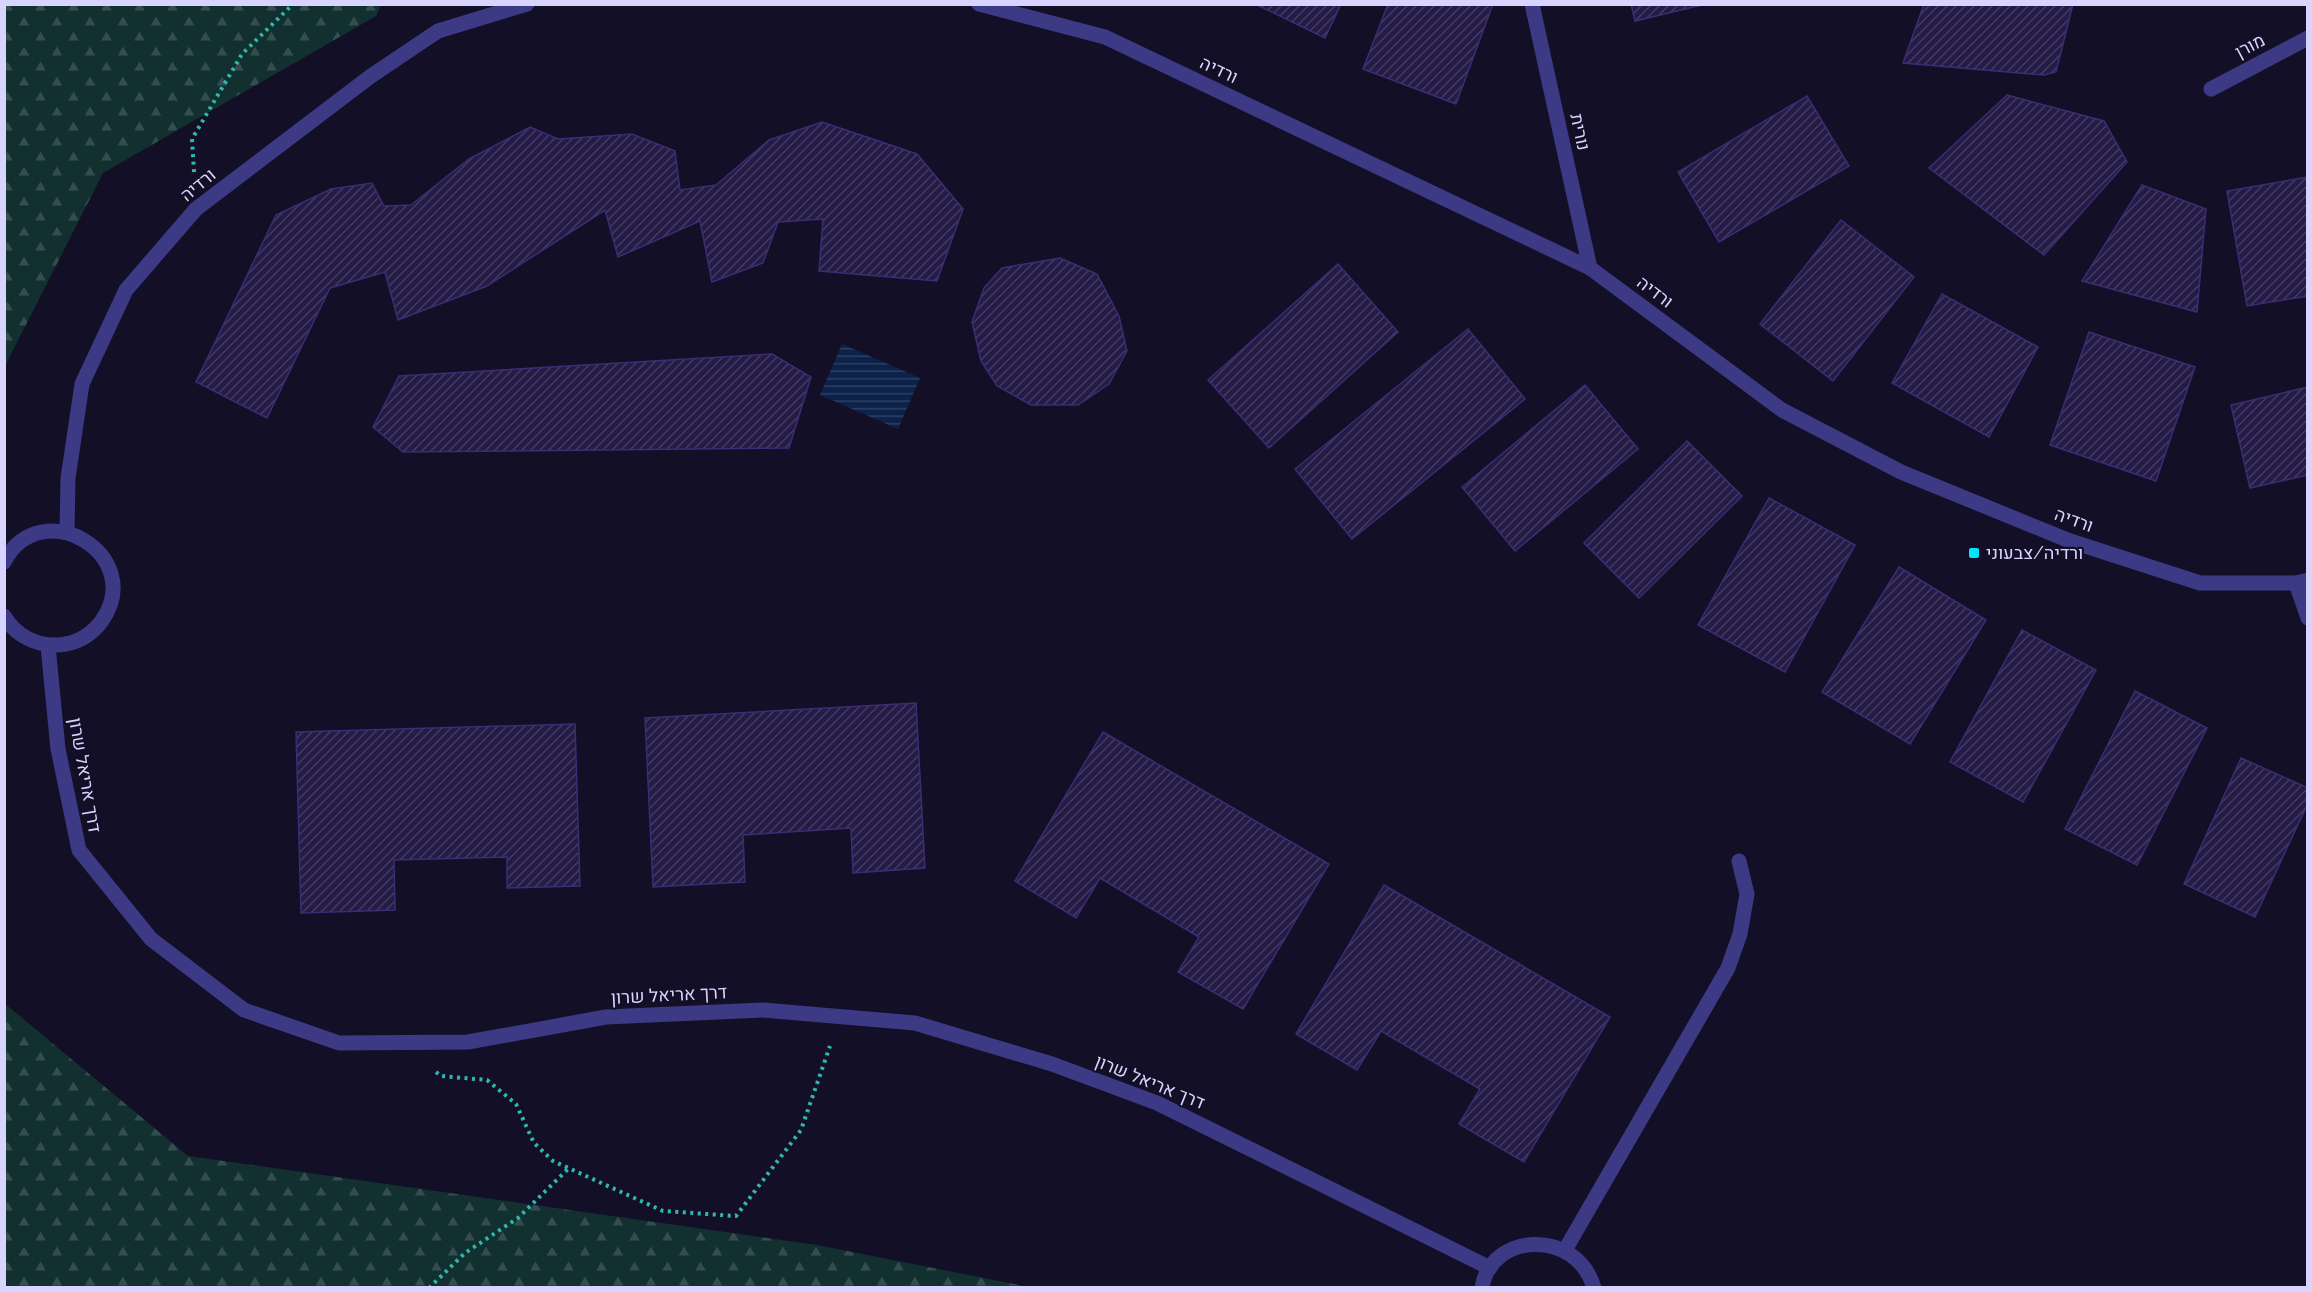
<svg xmlns="http://www.w3.org/2000/svg" width="2312" height="1292" viewBox="0 0 2312 1292" font-family="Raleway,Heebo,sans-serif">
<defs>
<pattern id="forest-firs" width="22" height="20" patternUnits="userSpaceOnUse" patternTransform="scale(1.5)"><rect width="22" height="20" fill="#12302f"/><path d="M5 1l3.5 6h-7zM16 11l3.5 6h-7z" fill="#344d4e"/></pattern>
<pattern id="water-rules" width="6" height="5" patternUnits="userSpaceOnUse" patternTransform="scale(1.5)"><rect width="6" height="5" fill="#0c2248"/><path d="M0 2.5h6" fill="none" stroke="#2f4163"/></pattern>
<pattern id="building-hatch" width="6" height="6" patternUnits="userSpaceOnUse" patternTransform="scale(1.5)"><rect width="6" height="6" fill="#241b47"/><path d="M-1 1l2-2M0 6l6-6M5 7l2-2" fill="none" stroke="#433b63"/></pattern>
</defs>
<rect width="100%" height="100%" fill="#130f26"/>
<g fill="url(#forest-firs)">
<path d="M5,4h376v1l-5,11 -273,157 -98,193z"/>
<path d="M4,1003l184,153 629,89 212,42h-1024z"/>
</g>
<path fill="url(#water-rules)" d="M842,344l78,34 -22,51 -78,-34z"/>
<g fill="url(#building-hatch)" stroke="#3b2d73" stroke-width="1.5">
<path d="M1255,4h86l-16,34z"/>
<path d="M1388,4h105l-37,100 -93,-35z"/>
<path d="M1631,4h75l-71,17z"/>
<path d="M1924,4h149l-17,68 -12,3 -141,-12z"/>
<path d="M2007,95l97,26 23,41 -83,93 -115,-87z"/>
<path d="M1807,96l42,70 -130,76 -41,-70z"/>
<path d="M822,122l95,32 46,55 -26,72 -118,-10 4,-52 -45,3 -15,41 -51,19 -12,-61 -82,36 -13,-47 -118,76 -89,34 -13,-48 -55,16 -63,130 -71,-36 80,-167 55,-26 41,-6 12,23 27,-1 58,-46 61,-32 28,12 74,-5 43,17 5,39 36,-5 53,-45z"/>
<path d="M2308,177v119l-61,10 -20,-115z"/>
<path d="M2142,185l64,24 -9,103 -115,-31z"/>
<path d="M1841,220l73,57 -81,104 -73,-57z"/>
<path d="M1060,258l37,16 22,42 8,35 -18,33 -31,21h-47l-34,-19 -16,-25 -9,-39 12,-34 18,-20z"/>
<path d="M1338,264l60,68 -129,116 -61,-68z"/>
<path d="M1942,294l96,53 -49,90 -97,-54z"/>
<path d="M1468,329l57,70 -173,140 -57,-70z"/>
<path d="M2089,332l106,35 -39,114 -106,-36z"/>
<path d="M772,354l39,23 -22,71 -386,4 -30,-25 26,-51z"/>
<path d="M1585,385l53,64 -123,102 -53,-64z"/>
<path d="M2308,387v88l-58,13 -19,-83z"/>
<path d="M1687,441l55,55 -103,102 -55,-55z"/>
<path d="M1769,498l86,47 -70,127 -87,-47z"/>
<path d="M1899,567l87,53 -76,124 -88,-52z"/>
<path d="M2022,630l74,40 -73,132 -73,-40z"/>
<path d="M2135,691l72,37 -70,137 -72,-36z"/>
<path d="M916,703l9,165 -72,5 -2,-45 -108,7 2,47 -92,5 -8,-169z"/>
<path d="M575,724l5,162 -73,2v-31l-113,3 1,50 -94,3 -5,-181z"/>
<path d="M1103,732l226,132 -86,145 -65,-37 21,-35 -99,-59 -24,40 -61,-37z"/>
<path d="M2241,758l67,30v15l-53,114 -71,-33z"/>
<path d="M1384,885l226,132 -86,145 -65,-38 21,-35 -99,-58 -24,39 -61,-36z"/>
</g>
<g fill="none" stroke-linecap="round" stroke-linejoin="round">
<g stroke="#2fb8b0" stroke-width="4" stroke-dasharray="3 4.5" stroke-linecap="butt">
<path d="M194,172l-2,-33 50,-85 51,-50"/>
<path d="M436,1072l5,4 46,4 29,24 18,39 19,18 110,50 73,5 65,-86 29,-84"/>
<path d="M429,1288l36,-35 53,-35 51,-50"/>
</g>
<g stroke="#3d3a85" stroke-width="15">
<path d="M979,4l126,33 485,231 192,142 119,62 169,69 130,42h96l12,-3"/>
<path d="M1532,4l58,264"/>
<path d="M2211,89l97,-51"/>
<path d="M67,532l1,-54 14,-94 44,-94 70,-81 175,-133 67,-45 89,-27"/>
<path d="M4,562c37,-71 145,-6 97,60 -11,14 -26,22 -43,23 -22,1 -43,-10 -54,-29"/>
<path d="M2296,583l12,35"/>
<path d="M48,646l10,103 21,101 72,89 93,71 95,33 129,-1 138,-25 157,-7 152,13 137,41 105,39 333,165"/>
<path d="M1565,1250l163,-282 12,-34 7,-40 -8,-33"/>
<path d="M1482,1288c8,-56 95,-60 112,0"/>
</g>
</g>
<rect fill="#00e5ff" stroke="#130f26" stroke-width="2" x="1968" y="547" width="12" height="12" rx="3"/>
<g text-anchor="middle" stroke-width="4.5" stroke-linejoin="round" paint-order="stroke">
<g font-size="18" fill="#d9d4ff" stroke="#130f26">
<text transform="translate(2250 46) rotate(-28)" y="6">מורן</text>
<text transform="translate(1219 70) rotate(25)" y="6">ורדיה</text>
<text transform="translate(1580 132) rotate(78)" y="6">נורית</text>
<text transform="translate(198 185) rotate(-40)" y="6">ורדיה</text>
<text transform="translate(1655 292) rotate(37)" y="6">ורדיה</text>
<text transform="translate(2074 520) rotate(20)" y="6">ורדיה</text>
<text transform="translate(85 775) rotate(80)" y="6">דרך אריאל שרון</text>
<text transform="translate(669 995) rotate(-3)" y="6">דרך אריאל שרון</text>
<text transform="translate(1150 1082) rotate(22)" y="6">דרך אריאל שרון</text>
</g>
<g font-size="18" fill="#d9d4ff" stroke="#130f26" text-anchor="start">
<text x="1986" y="559">ורדיה/צבעוני</text>
</g>
</g>
<rect width="2312" height="1292" fill="none" stroke="#d9d4ff" stroke-width="12"/>
</svg>
